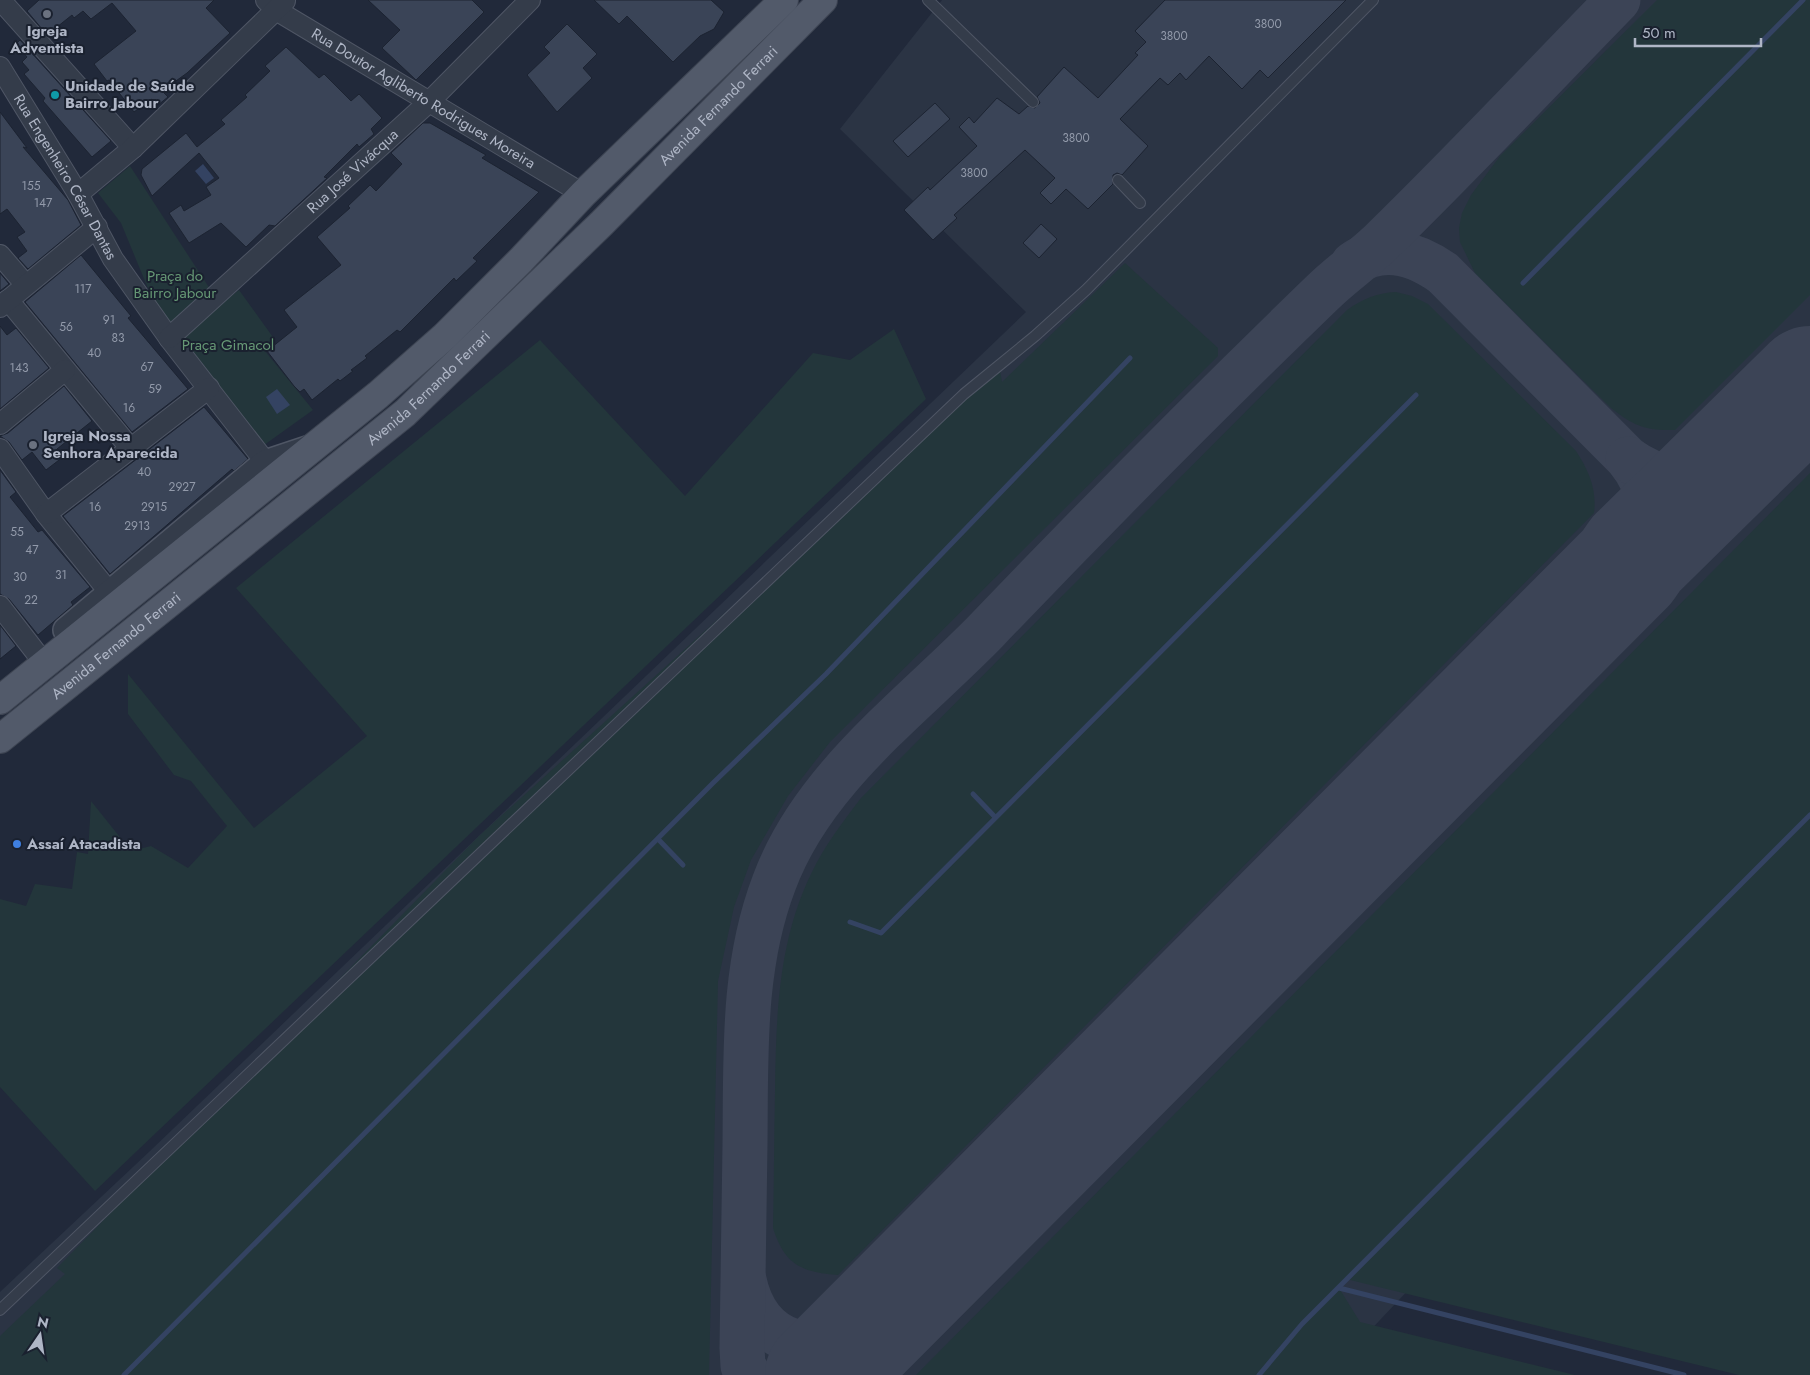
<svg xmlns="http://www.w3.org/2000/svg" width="1810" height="1375" viewBox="0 0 1810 1375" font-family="Jost,sans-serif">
<rect width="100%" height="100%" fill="#21293a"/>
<path fill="#2b3444" d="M942,0h868v865l-482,510h-1328v-83l150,-141 876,-839 -186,-183z"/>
<g fill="#23363b">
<path d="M1657,0h153v295l-135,135c-29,1 -41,-4 -64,-22l-136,-135 -15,-31 -1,-14 3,-15 9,-18 29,-39z"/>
<path d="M130,166l82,126 -40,32 -18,-21 -33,-80 -23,-30z"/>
<path d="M1125,263l93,85v8l-388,386 -42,54 -37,64 -17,47 -16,74 -9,394h-709v-39l65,-62 -8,-6 422,-432 520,-472 3,18z"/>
<path d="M239,290l36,50 -10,11 48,59 -53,38 -84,-110z"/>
<path d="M1396,292l16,4 16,8 148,147c13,20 21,39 18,62l-756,762c-37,-3 -53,-10 -65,-47 1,-45 1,-91 2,-136 1,-75 3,-150 36,-218 13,-28 32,-52 50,-76l486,-488c16,-11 29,-17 49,-18z"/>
<path d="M894,329l32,70 -831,792 -95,-104v-188l26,7 9,-22 37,5 5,-37 11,2 3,-53 40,50 20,-5 37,22 39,-42 -36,-45 -17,-6 -46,-61v-40l126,154 113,-92 -131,-148 304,-248 145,156 128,-143 37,7z"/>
<path d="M1810,473v902h-71l-393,-96 -7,9 21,34 215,53h-659z"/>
</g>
<g fill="#344362">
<path d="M203,164l11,14 -8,6 -11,-13z"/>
<path d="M277,389l13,16 -13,9 -11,-17z"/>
</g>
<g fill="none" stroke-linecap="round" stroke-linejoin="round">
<g stroke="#344362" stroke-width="5">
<path d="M1523,283l280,-283"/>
<path d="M973,794l22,23"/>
<path d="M658,839l25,26"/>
<path d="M850,922l31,11 535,-538"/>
<path d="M1339,1288l345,87"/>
<path d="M124,1375l589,-592 113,-109 304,-316"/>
<path d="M1259,1375l43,-51 508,-509"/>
</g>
<g stroke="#3c4456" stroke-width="45">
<path d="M1353,264c29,-21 63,-10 90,9l185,186c26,32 24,59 8,95"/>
<path d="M1628,459c32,23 55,21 92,15"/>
<path d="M744,1280c14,67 75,81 128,45"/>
<path d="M749,1375l-6,-9 -1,-18c1,-68 2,-136 3,-204 1,-89 -3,-177 29,-261 38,-104 137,-175 212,-252 110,-115 222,-228 336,-338 18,-18 39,-32 58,-50 81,-79 159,-162 238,-243"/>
</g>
<path stroke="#3c4456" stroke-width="114" d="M822,1375l805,-808 9,-13 174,-171"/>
</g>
<g fill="#3a4457" stroke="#1c2331">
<path d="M39,0h175l-8,8 24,25 -43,40 -25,18 6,6 -10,8 -6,-6 -18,13 -25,-32 -2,1 -13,-17 42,-33 -24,-28 -21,16 -8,-8 -9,7 -2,-3 -25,20 -20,-24z"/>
<path d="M368,0h104l12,12 -68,68 -34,-32 18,-18z"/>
<path d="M594,0h117l13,12 -10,17 -14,7 -27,26 -46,-46 -8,8z"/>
<path d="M1165,0h181l-78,78 -8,-8 -18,19 -33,-33 -23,24 -6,-7 -12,12 -8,-7 -40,41 28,27 -26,29 -5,-2 -4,2v9l-25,25 -22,-20 -15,15 -11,-11 15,-15 -30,-28 -71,65 3,3 -24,22 -29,-30 24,-23 2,3 47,-44 -18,-19 10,-10 5,6 23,-25 22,16 9,-8 7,2 5,-5 -3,-6 27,-30 34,31 40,-43 -3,-2 11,-11 -11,-11z"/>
<path d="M567,24l30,30 -14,14 9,10 -35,34 -30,-37 23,-22 -6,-6z"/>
<path d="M20,40l91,101 -19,16 -49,-56 2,-3 -21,-24 5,-4 -7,-8 5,-5 -11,-13z"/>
<path d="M286,47l33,31 5,-4 27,27 8,-7 23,24 -11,11 3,5 -15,13 -2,-3 -33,33 3,1 -52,48 -6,-1 -23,22 -25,-24 -32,20 -20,-30 12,-8 3,6 27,-16 -5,-8 13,-9 -20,-25 -47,43 -11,-21 1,-6 44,-36 11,14 28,-23 -4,-4 26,-23 -2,-2 25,-24 -5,-5z"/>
<path d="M935,103l15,16 -42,38 -15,-16z"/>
<path d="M0,112l27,36 -4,-1 45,53 13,25 -53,44 -10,-11 9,-7 -10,-14 8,-5 -18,-23 -7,5z"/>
<path d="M423,123h7l56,32 -4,3 57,34 -66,66 4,3 -21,20 -2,-3 -54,54 -3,-2 -32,26 2,2 -16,12 2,1 -13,10 -2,-2 -26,21 -8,-11 -4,3 -6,-6 -27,-35 30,-24 -13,-17 57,-45 -24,-28 33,-29 -2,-2 22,-21 6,6 26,-27 -11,-11z"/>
<path d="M1041,224l16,15 -18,19 -16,-15z"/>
<path d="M81,255l50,61 -3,2 60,71 -56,43 -107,-130z"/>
<path d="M0,273l9,11 -9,7z"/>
<path d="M0,326l7,9 9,-7 33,40 -49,41z"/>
<path d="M64,386l28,35 -35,28 6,8 -17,13 -14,-18 -10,8 -13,-18 -9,-6 8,-3z"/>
<path d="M204,407l44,52 -14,12 -2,-2 -122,105 -47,-58z"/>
<path d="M0,470l16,22 -6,5 28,35 4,-2 48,57 -19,15 2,3 -35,30 -29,-36 -9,-5z"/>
<path d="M0,625l16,21 -16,13z"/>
</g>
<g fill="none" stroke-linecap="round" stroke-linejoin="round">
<g stroke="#4f5665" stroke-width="12">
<g id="service">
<path d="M928,0l105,102"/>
<path d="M1118,180l22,23"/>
<path d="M0,1310l964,-916 71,-58 51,-46 287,-290"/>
</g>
</g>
<g stroke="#4f5665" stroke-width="22">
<g id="minor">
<path id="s1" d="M266,0l10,10 307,184"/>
<path d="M4,4l129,144"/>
<path id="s2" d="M0,67l78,127 35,65 56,79 105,135"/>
<path d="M78,194l55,-46 152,-147"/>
<path d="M0,255l25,29"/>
<path d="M8,300l123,149"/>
<path d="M0,307l97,-80"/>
<path id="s3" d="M169,338l261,-237 100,-101"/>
<path d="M0,424l65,-54"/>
<path d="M0,449l46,65 64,79"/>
<path d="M46,514l163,-126"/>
<path d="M0,606l37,48"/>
</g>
</g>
<g stroke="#4f5665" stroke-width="28">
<path id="tertiary" d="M66,630l199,-167 45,-15"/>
</g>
<g stroke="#3e4553" stroke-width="30">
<g id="primary">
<path d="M0,700l378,-305 67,-59 76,-76 62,-66 201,-194"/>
<path id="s4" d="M0,739l405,-326 196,-189 222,-224"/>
</g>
</g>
<use href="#service" stroke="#343c4a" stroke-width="10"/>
<use href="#minor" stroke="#343c4a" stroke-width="20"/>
<use href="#tertiary" stroke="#343c4a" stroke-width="25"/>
<use href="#primary" stroke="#525a6a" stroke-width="28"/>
</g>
<g fill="#6b7280" stroke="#1a212f" stroke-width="2">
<circle cx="47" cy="14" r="5"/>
<circle cx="33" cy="445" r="5"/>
</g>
<circle fill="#0f9aa8" stroke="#1a212f" stroke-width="2" cx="55" cy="95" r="5"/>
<circle fill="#3f7fe0" stroke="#1a212f" stroke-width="2" cx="17" cy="844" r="5"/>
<g text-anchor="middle" stroke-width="4" stroke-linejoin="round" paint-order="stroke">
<g font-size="12" fill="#929aaa">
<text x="1268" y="28">3800</text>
<text x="1174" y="40">3800</text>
<text x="1076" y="142">3800</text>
<text x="974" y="177">3800</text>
<text x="31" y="190">155</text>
<text x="43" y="207">147</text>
<text x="83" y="293">117</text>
<text x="109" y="324">91</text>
<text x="66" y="331">56</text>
<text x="118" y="342">83</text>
<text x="94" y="357">40</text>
<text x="147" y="371">67</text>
<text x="19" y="372">143</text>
<text x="155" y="393">59</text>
<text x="129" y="412">16</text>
<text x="144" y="476">40</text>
<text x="182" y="491">2927</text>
<text x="95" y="511">16</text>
<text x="154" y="511">2915</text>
<text x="137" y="530">2913</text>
<text x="17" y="536">55</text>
<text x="32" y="554">47</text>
<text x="61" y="579">31</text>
<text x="20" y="581">30</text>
<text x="31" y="604">22</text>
</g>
<g font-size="15" font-weight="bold" fill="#afb6c6" stroke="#1a212f" text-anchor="start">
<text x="47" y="36" text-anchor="middle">Igreja<tspan x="47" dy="17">Adventista</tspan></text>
<text x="65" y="91">Unidade de Saúde<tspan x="65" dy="17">Bairro Jabour</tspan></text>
<text x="43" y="441">Igreja Nossa<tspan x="43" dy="17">Senhora Aparecida</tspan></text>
<text x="27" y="849">Assaí Atacadista</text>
</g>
<g font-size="15" fill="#afb6c6" stroke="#1a212f">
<text dy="5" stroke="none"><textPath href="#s1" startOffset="186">Rua Doutor Agliberto Rodrigues Moreira</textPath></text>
<text dy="5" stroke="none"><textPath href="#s4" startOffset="959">Avenida Fernando Ferrari</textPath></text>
<text dy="5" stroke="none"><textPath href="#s3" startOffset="248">Rua José Vivácqua</textPath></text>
<text dy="5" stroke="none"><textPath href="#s2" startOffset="128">Rua Engenheiro César Dantas</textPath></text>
<text dy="5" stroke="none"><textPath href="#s4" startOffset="554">Avenida Fernando Ferrari</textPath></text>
<text dy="5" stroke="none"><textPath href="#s4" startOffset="149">Avenida Fernando Ferrari</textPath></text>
</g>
<g font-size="15" fill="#669875" stroke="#1a212f">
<text x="175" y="281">Praça do<tspan x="175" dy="17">Bairro Jabour</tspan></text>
<text x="228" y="350">Praça Gimacol</text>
</g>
</g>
<g transform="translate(40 1335) rotate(13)" stroke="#1a212f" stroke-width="4" paint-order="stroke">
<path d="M0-4L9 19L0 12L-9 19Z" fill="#afb6c6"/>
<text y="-8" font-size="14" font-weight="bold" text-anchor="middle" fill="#afb6c6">N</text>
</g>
<path d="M1635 38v8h126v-8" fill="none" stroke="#afb6c6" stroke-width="2.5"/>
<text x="1642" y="38" font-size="15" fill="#afb6c6" stroke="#1a212f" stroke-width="4" paint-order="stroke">50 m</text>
</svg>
